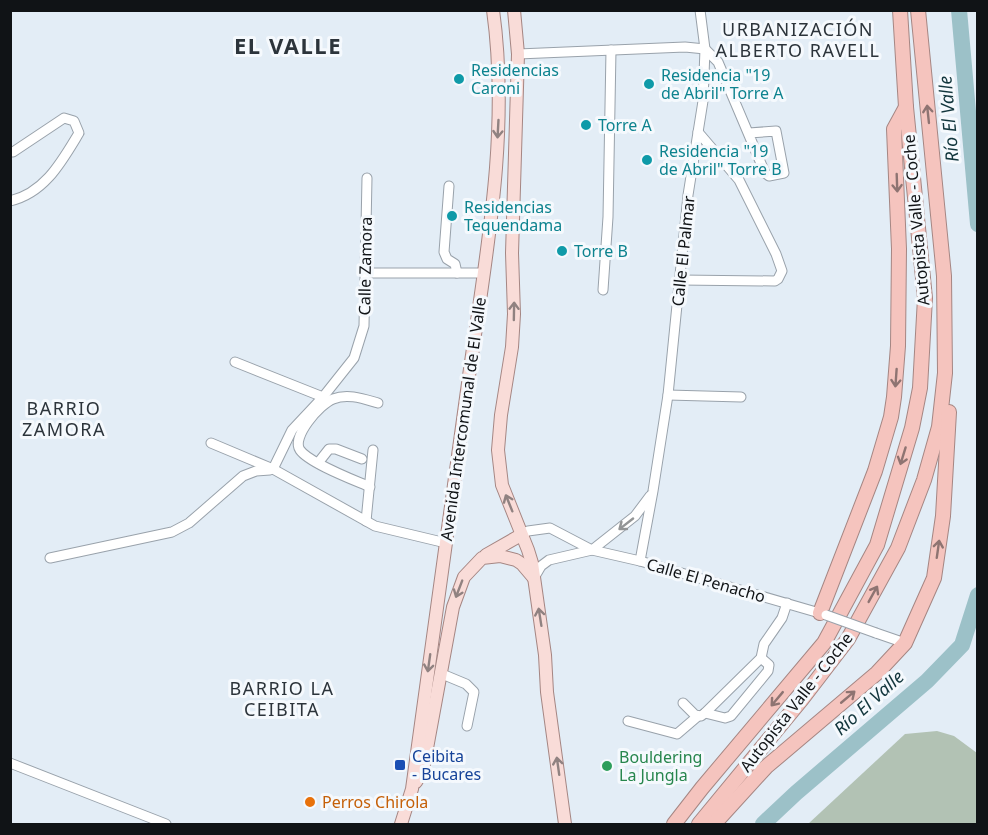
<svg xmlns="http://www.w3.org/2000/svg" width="988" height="835" viewBox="0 0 988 835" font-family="'Noto Sans',sans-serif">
<rect width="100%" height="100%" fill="#e3edf6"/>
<path fill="#b2c2b4" d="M937,731l17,5 23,17v71h-169l97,-90z"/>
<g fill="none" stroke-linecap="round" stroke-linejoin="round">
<g stroke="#9cc1c8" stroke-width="16">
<path d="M959,10l19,214"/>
<path d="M763,824l33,-31 131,-112 35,-36 16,-50"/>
</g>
<g stroke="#99a2ab" stroke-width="11">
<g id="minor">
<path d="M518,54l167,-7 20,2 13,13 47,111 4,3 15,-3 -8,-42 -27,2"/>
<path d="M10,152h3l51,-34 10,3 5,12c-17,28 -34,60 -69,68"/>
<path d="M449,186l-5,66 3,7 8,5 2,9"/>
<path d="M364,273h120"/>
<path d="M680,280l95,1 3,-2 4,-8 -6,-17 -37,-74 -41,-48"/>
<path d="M603,290l5,-73 3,-167"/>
<path d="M235,362l88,35"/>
<path d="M668,395l73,2"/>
<path d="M211,443l62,26 102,57 71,17"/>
<path d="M318,463l11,-14h7l26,10"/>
<path d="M273,469l19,-39 31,-33 31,-39 10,-32 3,-148"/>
<path d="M370,487c-16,-7 -61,-24 -70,-37 -9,-13 20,-46 33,-51 15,-6 31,0 45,4"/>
<path d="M366,521l7,-71"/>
<path d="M521,535l7,-4 22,-3 42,22 48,11 183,53"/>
<path d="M50,558l122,-26 17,-9 54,-47 13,-5 14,-1"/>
<path d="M640,561l13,-70 15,-96 20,-200 15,-94 2,-52 -5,-39"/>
<path d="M534,578l7,-12 8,-6 43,-10 43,-34 15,-20"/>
<path d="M876,633l29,10"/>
<path d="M442,674l24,10 8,8 -7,34"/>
<path d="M683,703l12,12 6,1 4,-3 56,-55 3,-14 18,-26 5,-15"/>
<path d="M705,713l20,5 6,-2 37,-45 1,-6 -8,-7"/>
<path d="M628,721l49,13 21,-18"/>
<path d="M10,763l156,61"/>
</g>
</g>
<g stroke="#a58683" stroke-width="14">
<g id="major">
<path d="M514,10l4,44 -6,199 2,61 -2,33 -11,68 -3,35 4,35 26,65 4,13 13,92 2,37 18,132"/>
<path d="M486,555l35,-20"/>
<path d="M416,782l7,-12 30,-163 11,-30 18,-19 18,-2 16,4 6,4 11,13"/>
<path d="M401,824l11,-35c19,-138 37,-276 57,-413 17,-121 41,-244 24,-366"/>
</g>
</g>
<g stroke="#a58683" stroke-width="16">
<g id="highway">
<path d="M820,613l55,-142 16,-54 3,-20 4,-51 1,-97 -5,-120 12,-22"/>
<path d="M674,824l28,-36 122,-145 53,-98 35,-117 8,-40 5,-90 -19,-191 -6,-97"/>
<path d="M699,824l103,-125 46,-60 50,-91 26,-68 15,-53 6,-54 -1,-97 -26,-266"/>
<path d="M714,824l52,-57 111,-94 28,-30 29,-65 9,-62 6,-104"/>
</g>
</g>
<use href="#minor" stroke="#fff" stroke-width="9"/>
<use href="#major" stroke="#f9dcd8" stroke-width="12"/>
<use href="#highway" stroke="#f5c4be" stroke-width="14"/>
<g stroke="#99a2ab" stroke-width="11" stroke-linecap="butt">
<path id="minor-bridge" d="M826,615l50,18"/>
</g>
<use href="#minor-bridge" stroke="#fff" stroke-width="9"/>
</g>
<defs><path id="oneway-shaft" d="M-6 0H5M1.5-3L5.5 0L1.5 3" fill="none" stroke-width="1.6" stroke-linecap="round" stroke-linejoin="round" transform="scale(1.5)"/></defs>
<g stroke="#8e7472">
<use href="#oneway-shaft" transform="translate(928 114) rotate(-96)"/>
<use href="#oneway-shaft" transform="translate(897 183) rotate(88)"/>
<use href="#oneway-shaft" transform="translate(896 378) rotate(94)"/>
<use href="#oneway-shaft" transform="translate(903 456) rotate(107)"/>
<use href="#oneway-shaft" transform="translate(938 549) rotate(-82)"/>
<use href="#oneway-shaft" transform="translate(873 594) rotate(-61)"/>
<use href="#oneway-shaft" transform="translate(848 697) rotate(-40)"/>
<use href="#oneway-shaft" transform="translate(777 699) rotate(130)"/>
</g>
<g stroke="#908281">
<use href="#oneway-shaft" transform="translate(498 129) rotate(93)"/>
<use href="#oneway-shaft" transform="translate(514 311) rotate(-89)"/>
<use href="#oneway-shaft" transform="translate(509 503) rotate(-112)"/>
<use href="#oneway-shaft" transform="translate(459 589) rotate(111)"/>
<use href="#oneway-shaft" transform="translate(540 617) rotate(-99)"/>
<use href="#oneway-shaft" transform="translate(429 663) rotate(98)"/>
<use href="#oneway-shaft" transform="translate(558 766) rotate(-98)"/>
</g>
<use stroke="#939596" href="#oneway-shaft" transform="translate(626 524) rotate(142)"/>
<g fill="#0f9aa8" stroke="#f5f9fd" stroke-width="2">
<circle cx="459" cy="79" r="6"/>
<circle cx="649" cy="84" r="6"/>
<circle cx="586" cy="125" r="6"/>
<circle cx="647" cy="160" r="6"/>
<circle cx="452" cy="216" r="6"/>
<circle cx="562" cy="251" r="6"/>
</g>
<rect fill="#1a4fb4" stroke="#f5f9fd" stroke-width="2" x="394" y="759" width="12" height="12" rx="3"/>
<circle fill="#2e9e5b" stroke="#f5f9fd" stroke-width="2" cx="607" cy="766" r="6"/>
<circle fill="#e8710a" stroke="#f5f9fd" stroke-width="2" cx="310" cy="802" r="6"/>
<g text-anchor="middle" stroke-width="6" stroke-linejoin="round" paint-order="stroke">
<g font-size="16" fill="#0d838f" stroke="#f5f9fd" text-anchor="start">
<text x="471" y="76">Residencias<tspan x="471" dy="18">Caroni</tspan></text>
<text x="661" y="81">Residencia "19<tspan x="661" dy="18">de Abril" Torre A</tspan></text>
<text x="598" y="131">Torre A</text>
<text x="659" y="157">Residencia "19<tspan x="659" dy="18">de Abril" Torre B</tspan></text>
<text x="464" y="213">Residencias<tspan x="464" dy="18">Tequendama</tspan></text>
<text x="574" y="257">Torre B</text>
</g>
<g font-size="16" fill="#101316" stroke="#f5f9fd">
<text transform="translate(916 220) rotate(-95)" y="6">Autopista Valle - Coche</text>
<text transform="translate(683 251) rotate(-84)" y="6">Calle El Palmar</text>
<text transform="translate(365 266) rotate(-89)" y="6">Calle Zamora</text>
<text transform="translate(463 419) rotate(-82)" y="6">Avenida Intercomunal de El Valle</text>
<text transform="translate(706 580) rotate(16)" y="6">Calle El Penacho</text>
<text transform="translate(796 702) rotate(-52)" y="6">Autopista Valle - Coche</text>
</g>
<g font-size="16" fill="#164399" stroke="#f5f9fd" text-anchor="start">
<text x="412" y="762">Ceibita<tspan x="412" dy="18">- Bucares</tspan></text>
</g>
<g font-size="16" fill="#27864d" stroke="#f5f9fd" text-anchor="start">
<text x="619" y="763">Bouldering<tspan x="619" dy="18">La Jungla</tspan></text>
</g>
<g font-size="16" fill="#c56008" stroke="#f5f9fd" text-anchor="start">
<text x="322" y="808">Perros Chirola</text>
</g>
<g font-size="18" letter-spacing="1.5" fill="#2c343b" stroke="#f5f9fd">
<text x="798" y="36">URBANIZACIÓN<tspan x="798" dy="21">ALBERTO RAVELL</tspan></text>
<text x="64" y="415">BARRIO<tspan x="64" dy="21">ZAMORA</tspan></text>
<text x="282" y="695">BARRIO LA<tspan x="282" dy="21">CEIBITA</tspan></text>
</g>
<g font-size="18" font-style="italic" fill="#12363d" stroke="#f5f9fd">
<text transform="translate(949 119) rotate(-95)" y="6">Río El Valle</text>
<text transform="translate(869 703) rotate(-42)" y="6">Río El Valle</text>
</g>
<g font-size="22" font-weight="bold" letter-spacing="1.5" fill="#2c343b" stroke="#f5f9fd">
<text x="288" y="54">EL VALLE</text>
</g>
</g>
<rect width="988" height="835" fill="none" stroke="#101316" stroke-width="24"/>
</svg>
